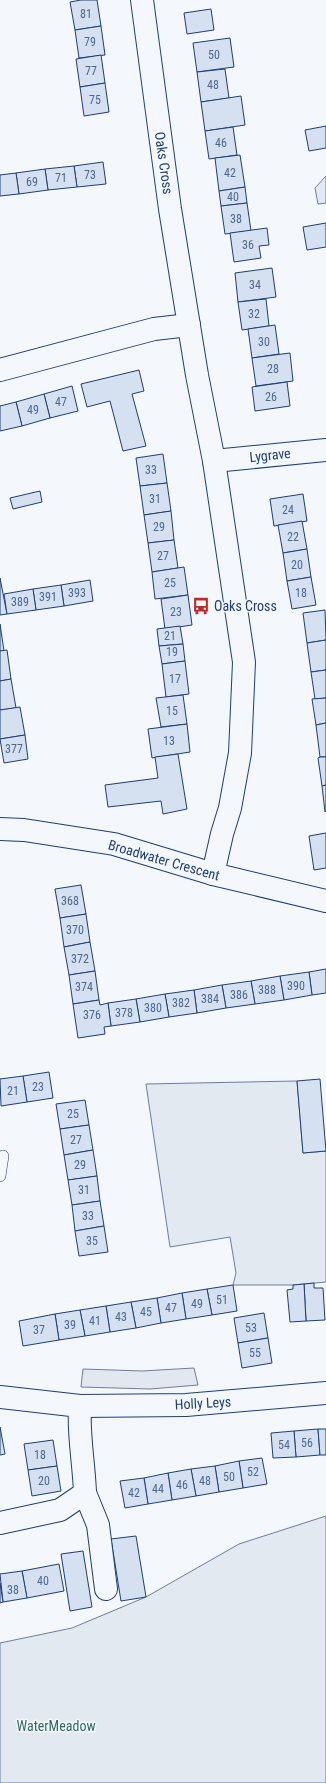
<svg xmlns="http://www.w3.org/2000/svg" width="326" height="1783" viewBox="0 0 326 1783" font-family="'Roboto Condensed',sans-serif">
<rect width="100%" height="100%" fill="#f4f7fb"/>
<g fill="#e3e9f0" stroke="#687fa3">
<path d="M326,176v27l-8,1 -3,-16z"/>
<path d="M297,1081l6,72 23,-2v131l-33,3h-60l3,-12 -6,-36 -60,10 -24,-163z"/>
<path d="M326,1516v267h-326v-140l72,-15 74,-31 93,-53z"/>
</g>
<path fill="#e3e8f0" stroke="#687fa3" d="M194,1368l4,17 -48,4 -69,-2 2,-18 59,2z"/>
<g fill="#d5e0f0" stroke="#1d3f73">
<path d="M81,0h16l4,26 -26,4 -5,-28z"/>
<path d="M211,9l3,21 -27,4 -3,-21z"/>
<path d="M101,26l4,29 -26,3 -4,-28z"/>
<path d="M230,38l4,29 -37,5 -4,-29z"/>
<path d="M101,55l4,28 -25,4 -4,-28z"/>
<path d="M225,69l4,29 -28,4 -4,-30z"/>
<path d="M105,83l4,29 -25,4 -4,-29z"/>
<path d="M241,96l4,29 -40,6 -4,-29z"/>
<path d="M326,126v22l-17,3 -4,-21z"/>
<path d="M233,127l4,28 -28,4 -4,-28z"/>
<path d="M240,155l5,32 -26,4 -4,-33z"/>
<path d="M103,162l3,22 -29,3 -3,-21z"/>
<path d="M74,166l3,21 -29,3 -3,-21z"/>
<path d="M45,169l3,21 -29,4 -3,-21z"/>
<path d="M16,173l3,21 -19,2v-21z"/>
<path d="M245,187l2,16 -26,3 -2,-15z"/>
<path d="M247,203l4,28 -26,3 -4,-28z"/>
<path d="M326,223v24l-19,3 -4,-23z"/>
<path d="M267,228l2,17 -10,1 2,12 -27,4 -4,-29z"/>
<path d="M272,268l4,29 -38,5 -3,-29z"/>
<path d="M266,299l3,27 -27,4 -4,-28z"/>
<path d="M275,325l4,29 -27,4 -4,-29z"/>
<path d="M290,353l3,28 -37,5 -4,-28z"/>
<path d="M139,370l5,21 -12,3 14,52 -23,5 -13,-50 -23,6 -6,-23z"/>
<path d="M287,382l3,24 -35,5 -3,-24z"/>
<path d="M72,386l6,25 -28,7 -6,-24z"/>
<path d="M44,394l6,24 -28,8 -6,-24z"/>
<path d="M16,402l6,24 -22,5v-25z"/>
<path d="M163,454l4,29 -27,3 -4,-28z"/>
<path d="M167,483l4,28 -27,4 -4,-29z"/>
<path d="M40,491l2,11 -29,7 -3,-11z"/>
<path d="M303,494l4,27 -33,5 -4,-27z"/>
<path d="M171,511l3,29 -26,3 -4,-28z"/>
<path d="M302,521l5,28 -24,4 -5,-28z"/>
<path d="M174,540l4,28 -26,4 -4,-29z"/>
<path d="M307,549l4,28 -24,4 -4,-28z"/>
<path d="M184,567l4,28 -33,4 -3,-27z"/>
<path d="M311,577l5,28 -24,4 -5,-28z"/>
<path d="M0,578l7,36 -7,1z"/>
<path d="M90,580l3,21 -29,5 -3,-21z"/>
<path d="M61,585l3,21 -28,4 -3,-21z"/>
<path d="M33,589l3,21 -29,4 -3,-20z"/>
<path d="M188,595l4,30 -27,4 -4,-30z"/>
<path d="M325,610l1,30 -19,3 -4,-30z"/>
<path d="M0,624l4,27h-4z"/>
<path d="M180,626l3,18 -24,2 -2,-17z"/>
<path d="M326,640v30l-15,2 -4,-29z"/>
<path d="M183,644l2,17 -23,3 -3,-18z"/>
<path d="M7,650l4,29 -11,2v-30z"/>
<path d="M185,661l4,33 -23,3 -4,-33z"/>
<path d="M326,670v28l-11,1 -4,-27z"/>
<path d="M11,679l5,29 -16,2v-29z"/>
<path d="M183,695l4,29 -26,3 -5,-29z"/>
<path d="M326,698v25l-10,2 -4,-26z"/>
<path d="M20,707l5,28 -25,4v-29z"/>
<path d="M326,723v34h-6l-4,-32z"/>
<path d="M187,724l3,28 -38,6 -4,-29z"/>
<path d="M25,735l3,24 -24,4 -4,-24z"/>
<path d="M178,754l9,55 -24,5 -2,-13 -53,6 -3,-22 53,-7 -3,-21z"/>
<path d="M320,757h6v28l-4,1 -4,-28z"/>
<path d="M326,785v26l-1,1 -3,-26z"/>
<path d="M326,833v35l-12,2 -5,-34z"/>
<path d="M81,885l5,29 -26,4 -5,-29z"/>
<path d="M86,914l4,28 -26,5 -4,-29z"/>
<path d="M90,942l5,29 -26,4 -5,-28z"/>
<path d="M326,969v24l-14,2 -3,-23z"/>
<path d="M95,971l4,29 -26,4 -4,-29z"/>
<path d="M309,972l3,23 -28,5 -4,-24z"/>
<path d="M280,976l4,24 -29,4 -4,-23z"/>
<path d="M251,981l4,23 -29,4 -4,-23z"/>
<path d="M222,985l4,23 -29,5 -3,-23z"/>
<path d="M194,990l3,23 -28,4 -4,-23z"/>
<path d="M165,994l4,23 -29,5 -4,-23z"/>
<path d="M136,999l4,23 -29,4 -3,-23z"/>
<path d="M99,1000l1,5 8,-2 3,23 -7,1 1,7 -27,4 -5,-34z"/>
<path d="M49,1072l4,26 -26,4 -4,-26z"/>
<path d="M23,1076l4,26 -26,4 -1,-27z"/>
<path d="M320,1079l6,72 -23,2 -6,-72z"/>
<path d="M85,1100l4,25 -29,4 -4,-25z"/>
<path d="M89,1125l4,25 -29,5 -4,-26z"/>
<path d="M93,1150l4,26 -29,4 -4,-25z"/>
<path d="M97,1176l3,25 -28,4 -4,-25z"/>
<path d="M100,1201l4,25 -29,5 -3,-26z"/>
<path d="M104,1226l4,26 -29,4 -4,-25z"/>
<path d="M314,1283v5h9l2,32 -19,1 -2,-37z"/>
<path d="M304,1284l2,37 -16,1 -3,-32 6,-1v-4z"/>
<path d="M233,1285l4,26 -25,4 -5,-26z"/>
<path d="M207,1289l5,26 -26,4 -4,-26z"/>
<path d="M182,1293l4,26 -25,4 -4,-25z"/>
<path d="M157,1298l4,25 -25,5 -5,-26z"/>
<path d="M131,1302l5,26 -26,4 -4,-26z"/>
<path d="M106,1306l4,26 -25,4 -5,-26z"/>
<path d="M80,1310l5,26 -26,4 -4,-26z"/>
<path d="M264,1313l4,25 -30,5 -4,-25z"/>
<path d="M55,1314l4,26 -36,6 -4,-25z"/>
<path d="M268,1338l4,25 -30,5 -4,-25z"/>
<path d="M0,1427l5,27 -5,1z"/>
<path d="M318,1429l2,26 -24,2 -2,-26z"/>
<path d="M318,1429h8v26h-6z"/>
<path d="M294,1431l2,26 -23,1 -2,-25z"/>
<path d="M53,1440l4,26 -29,4 -4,-26z"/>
<path d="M262,1458l5,26 -24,4 -4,-27z"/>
<path d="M239,1461l4,27 -24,4 -4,-26z"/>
<path d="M57,1466l4,25 -29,5 -4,-26z"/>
<path d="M215,1466l4,26 -23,4 -5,-27z"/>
<path d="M191,1469l5,27 -24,4 -4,-27z"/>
<path d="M168,1473l4,27 -24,4 -4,-26z"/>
<path d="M144,1478l4,26 -23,4 -5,-27z"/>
<path d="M136,1536l10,61 -25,4 -10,-62z"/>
<path d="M83,1551l9,56 -22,4 -9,-57z"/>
<path d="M59,1564l5,27 -37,7 -5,-27z"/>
<path d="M22,1571l5,27 -24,4 -3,-28z"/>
<path d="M0,1583l3,19 -3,1z"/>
</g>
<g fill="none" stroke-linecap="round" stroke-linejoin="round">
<g stroke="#1d3f73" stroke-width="12">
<path id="lane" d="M0,1176l3,-20"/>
</g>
<g stroke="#1d3f73" stroke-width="24">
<g id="street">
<path d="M0,370l154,-41 35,-4"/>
<path d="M214,461l112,-11"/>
<path d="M0,1397l80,9 106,-1 140,-12"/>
<path d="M85,1493l13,32 8,64"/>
<path d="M0,1523l60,-13 25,-17c-1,-30 -7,-58 -5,-87"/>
</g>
</g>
<g stroke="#1d3f73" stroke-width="24">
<g id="secondary">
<path d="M142,0l28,209 27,166 17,86 30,201 -4,91 -10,55 -8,26 -9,40"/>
<path d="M0,829l24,1 90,14 99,30 113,27"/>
</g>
</g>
<use href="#lane" stroke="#f4f7fb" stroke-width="11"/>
<use href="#street" stroke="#f4f7fb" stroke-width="22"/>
<use href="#secondary" stroke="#f4f7fb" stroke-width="22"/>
</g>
<defs>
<g id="bus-bare" transform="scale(1.38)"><path d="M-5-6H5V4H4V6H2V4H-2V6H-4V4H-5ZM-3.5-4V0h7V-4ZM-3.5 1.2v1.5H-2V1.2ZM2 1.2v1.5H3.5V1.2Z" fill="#c62828" stroke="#f4f7fb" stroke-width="2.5" paint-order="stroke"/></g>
</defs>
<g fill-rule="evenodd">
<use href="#bus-bare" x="201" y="606"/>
</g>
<g text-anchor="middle" stroke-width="3" stroke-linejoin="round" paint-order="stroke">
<g font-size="12" fill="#4b6792">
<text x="86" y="18">81</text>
<text x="90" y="46">79</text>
<text x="214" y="59">50</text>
<text x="91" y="75">77</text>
<text x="213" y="89">48</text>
<text x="95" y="104">75</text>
<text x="221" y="147">46</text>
<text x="230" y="177">42</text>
<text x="90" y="179">73</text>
<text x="61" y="182">71</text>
<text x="32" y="186">69</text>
<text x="233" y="201">40</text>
<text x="236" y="223">38</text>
<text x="248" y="249">36</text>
<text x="255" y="289">34</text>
<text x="254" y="318">32</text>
<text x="264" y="346">30</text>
<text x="273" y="373">28</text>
<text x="271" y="401">26</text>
<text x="61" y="406">47</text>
<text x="33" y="414">49</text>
<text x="151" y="474">33</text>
<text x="155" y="503">31</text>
<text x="288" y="514">24</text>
<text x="159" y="531">29</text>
<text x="293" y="541">22</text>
<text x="163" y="560">27</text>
<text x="297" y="569">20</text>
<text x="170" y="587">25</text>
<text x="77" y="597">393</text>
<text x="301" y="597">18</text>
<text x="48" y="601">391</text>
<text x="20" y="606">389</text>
<text x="176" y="616">23</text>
<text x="170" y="640">21</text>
<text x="172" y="656">19</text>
<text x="175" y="683">17</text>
<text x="172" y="715">15</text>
<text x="169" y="745">13</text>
<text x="14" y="753">377</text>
<text x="70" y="905">368</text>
<text x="75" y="934">370</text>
<text x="80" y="963">372</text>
<text x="296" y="990">390</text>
<text x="84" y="991">374</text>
<text x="267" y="994">388</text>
<text x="239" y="999">386</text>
<text x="210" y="1003">384</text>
<text x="181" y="1007">382</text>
<text x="153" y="1012">380</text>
<text x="124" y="1017">378</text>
<text x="92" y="1019">376</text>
<text x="38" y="1091">23</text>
<text x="13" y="1095">21</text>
<text x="73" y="1118">25</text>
<text x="76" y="1144">27</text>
<text x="80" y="1169">29</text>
<text x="84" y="1194">31</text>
<text x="88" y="1220">33</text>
<text x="92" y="1245">35</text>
<text x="222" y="1304">51</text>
<text x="197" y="1308">49</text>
<text x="171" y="1312">47</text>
<text x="146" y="1316">45</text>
<text x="121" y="1321">43</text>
<text x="95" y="1325">41</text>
<text x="70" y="1329">39</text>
<text x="251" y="1332">53</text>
<text x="39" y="1334">37</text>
<text x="255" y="1357">55</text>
<text x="307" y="1447">56</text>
<text x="284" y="1449">54</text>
<text x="40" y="1459">18</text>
<text x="253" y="1476">52</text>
<text x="229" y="1481">50</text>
<text x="44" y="1485">20</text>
<text x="205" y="1485">48</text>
<text x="182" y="1489">46</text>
<text x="158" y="1493">44</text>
<text x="134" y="1497">42</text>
<text x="43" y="1585">40</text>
<text x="13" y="1594">38</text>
</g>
<g font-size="14" fill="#1d3f73" stroke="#f4f7fb">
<text transform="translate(164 163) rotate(82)" y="5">Oaks Cross</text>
<text transform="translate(270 455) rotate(-6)" y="5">Lygrave</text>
<text transform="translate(164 860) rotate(16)" y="5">Broadwater Crescent</text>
<text transform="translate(203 1403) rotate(-3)" y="5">Holly Leys</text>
</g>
<g font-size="14" fill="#1d3f73" stroke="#f4f7fb" text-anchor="start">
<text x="214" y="611">Oaks Cross</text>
</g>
<g font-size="14" fill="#2c6c60" stroke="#f4f7fb">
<text x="56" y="1731">WaterMeadow</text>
</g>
</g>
</svg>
